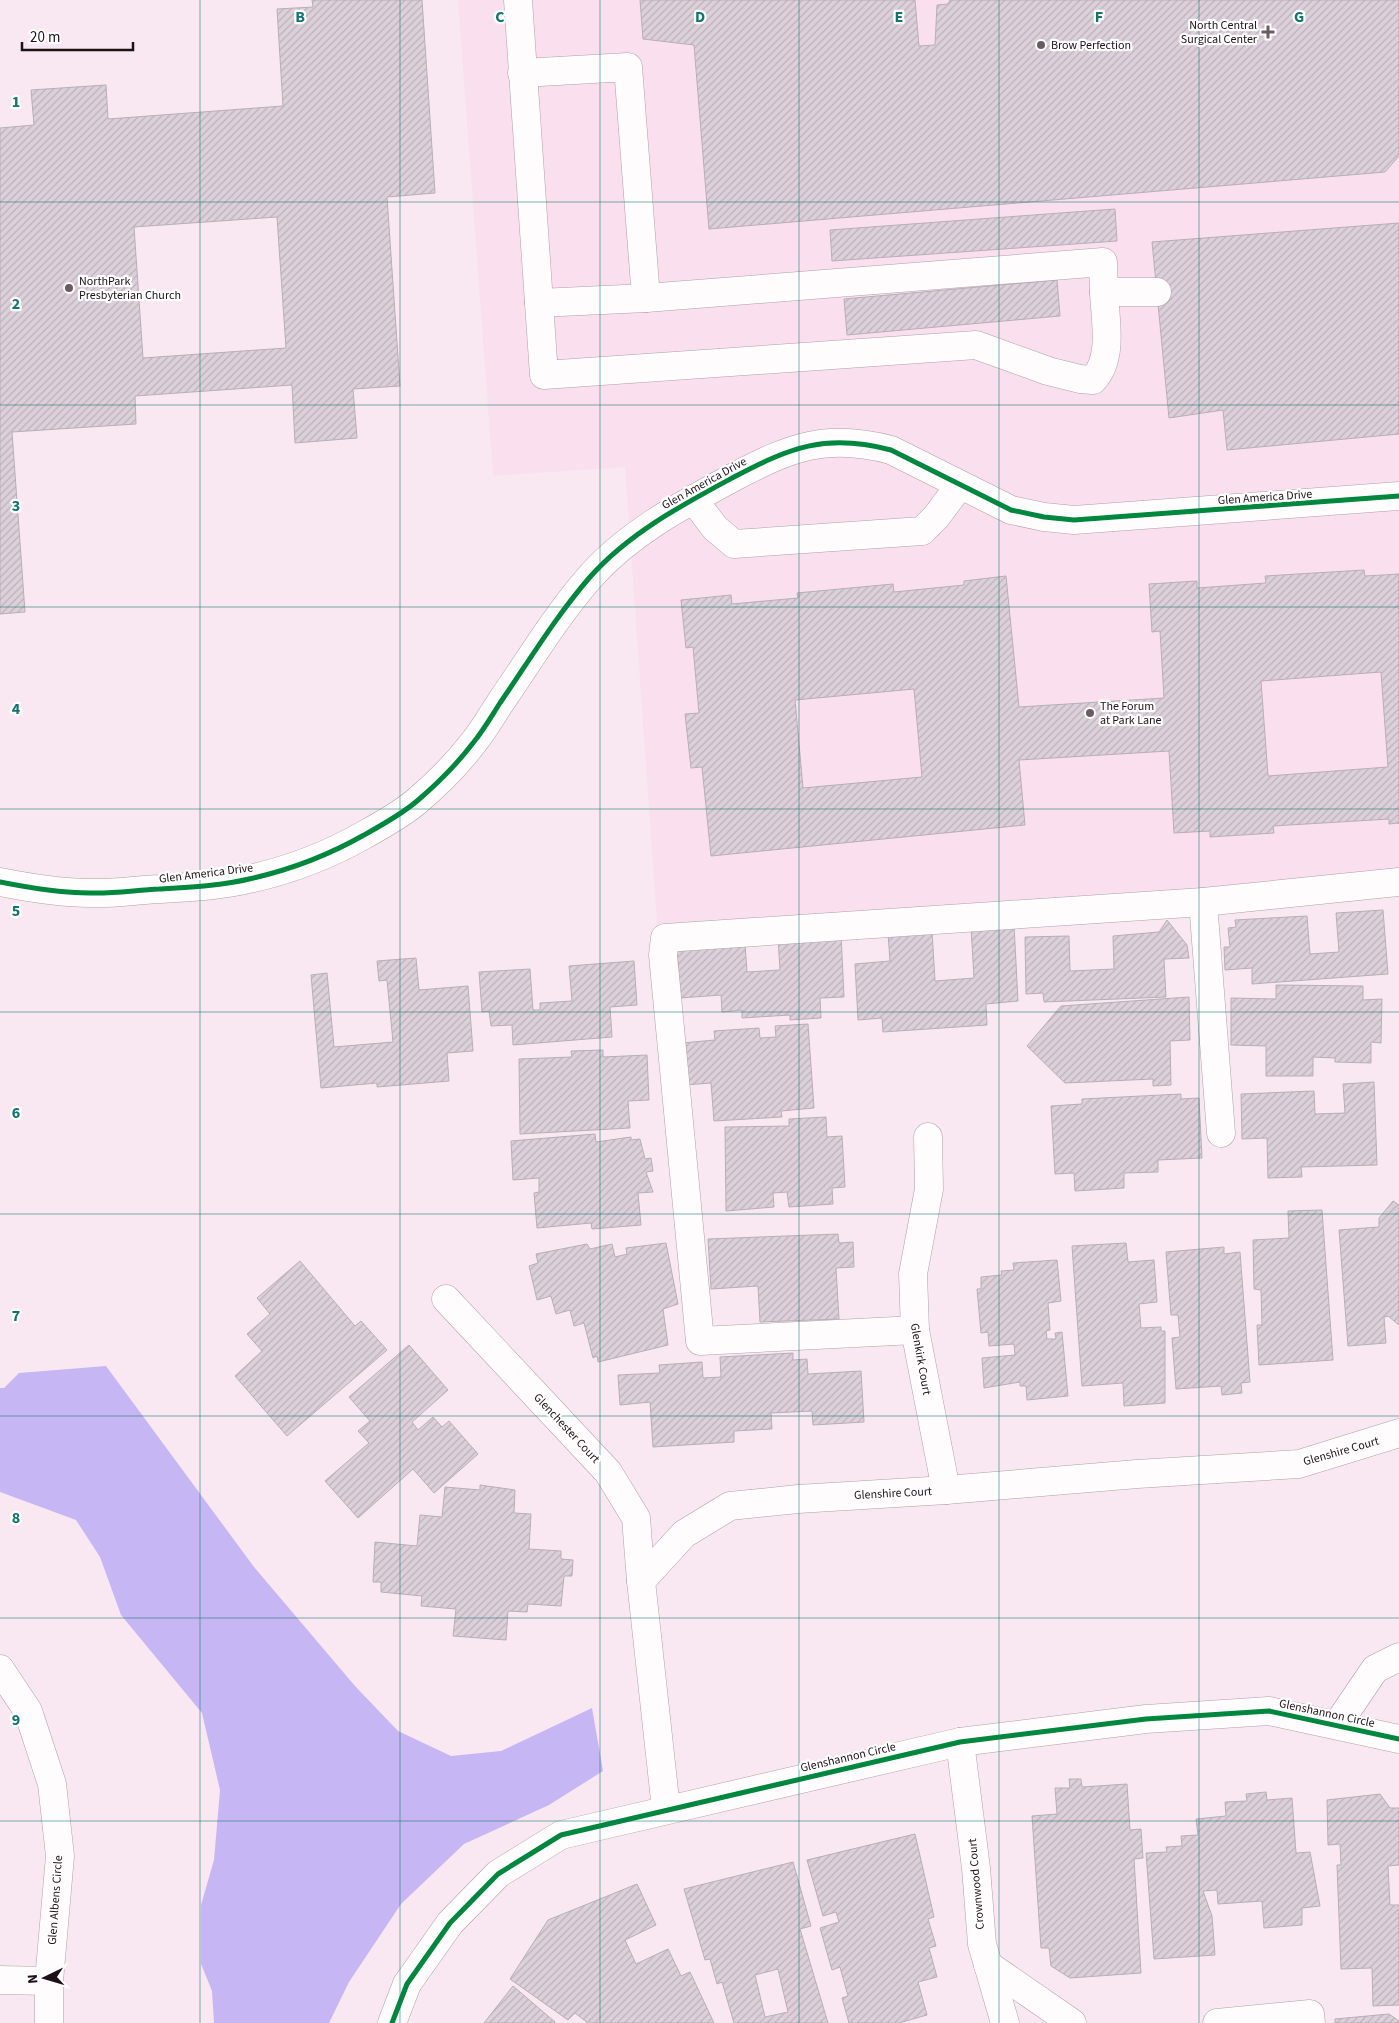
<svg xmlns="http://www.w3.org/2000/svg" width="1399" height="2023" viewBox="0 0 1399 2023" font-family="'Source Sans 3',sans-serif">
<defs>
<pattern id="building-hatch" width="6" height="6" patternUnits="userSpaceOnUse" patternTransform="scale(1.25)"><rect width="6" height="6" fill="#dcd0da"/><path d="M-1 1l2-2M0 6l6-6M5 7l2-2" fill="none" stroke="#bcb2ba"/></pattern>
</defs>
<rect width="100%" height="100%" fill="#f9e8f1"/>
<path fill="#fadfee" d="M458,0h941v877l-741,60 -33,-470 -132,9z"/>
<path fill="#c7b6f4" d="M106,1366l148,201 101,119 43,45 53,25 50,-5 91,-43 11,63 -54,34 -85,39 -63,60 -52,78 -20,41h-115l-2,-32 -11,-27v-59l13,-45 6,-70 -18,-77 -81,-98 -21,-58 -24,-37 -76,-28v-104h4l15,-15z"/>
<g fill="url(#building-hatch)" stroke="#b9aeb7" fill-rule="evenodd">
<path d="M312,0h110l13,193 -48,4 13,189 -47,3 4,49 -62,5 -3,-58 -157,11 1,28 -124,8 13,180 -25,2v-486l34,-3 -3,-35 75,-5 2,34 175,-13 -6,-97 36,-2zM277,217l9,131 -143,10 -9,-131z"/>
<path d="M640,0h275l4,46 16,-1 2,-40 11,-1 2,-4h449v156l-14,16 -676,57 -15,-184 -51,-6z"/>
<path d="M1115,209l2,32 -285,20 -2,-31z"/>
<path d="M1399,223v211l-172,16 -4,-40 -54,8 -17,-176z"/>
<path d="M1057,280l3,36 -213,19 -3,-36z"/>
<path d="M1364,570l1,6 34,-2v249l-10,1v-5l-116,7 1,7 -64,4v-6l-36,2 -5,-82 -150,9 6,65 -314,31 -9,-89 -11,1 -6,-54 14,-1 -6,-66 -7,1 -5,-48 50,-5 1,9 66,-6 -1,-5 96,-9 1,8 70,-7v-4l42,-5 13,131 145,-9 -4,-67 -8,1 -3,-48 48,-3v7l69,-5 -1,-7zM1381,672l7,95 -120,9 -7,-95zM914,689l8,88 -119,11 -8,-88z"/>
<path d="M1383,910l5,64 -136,10v-16l-27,2 -1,-23h6l-2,-19 8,-1 -1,-7 72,-4 3,38 29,-2 -3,-39z"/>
<path d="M1167,920l20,25 2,13 -25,1 2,38 -122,5 -1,-9 -17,1 -1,-57 44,-1 1,35 44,-2 -1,-33 46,-4z"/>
<path d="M1014,925l4,76 -32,3 1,21 -104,7 -1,-14 -24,2 -3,-56 35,-3 -2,-28 44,-2 3,50 39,-3 -3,-50z"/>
<path d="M841,934l3,63 -24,1 1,20 -31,2v-5l-48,3v-8l-20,2 -1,-17 -41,3 -3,-50 68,-4 2,28 33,-2 -2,-32z"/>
<path d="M416,958l3,32 49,-4 5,65 -26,2 2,28 -72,6v-4l-56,5 -10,-113 16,-2 7,74 59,-5 -6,-62 -8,1 -2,-20z"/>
<path d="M634,961l3,44 -27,2 2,30 -99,8 -1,-20 -21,1 -2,-15 -7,1 -3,-40 51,-3 3,41h7v-7l32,-2 -3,-35z"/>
<path d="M1276,985l87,1v14l19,-1 -1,44 -10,-1v21l-36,-1v-4l-22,-1v19h-47v-30l-35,-1v-47l45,1z"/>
<path d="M1189,997l1,43 -20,1 1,44 -18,1v-7l-88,4 -38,-37 34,-40z"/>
<path d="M808,1024l6,84 -33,3 1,6 -68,4 -3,-38 -26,2 -3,-42 33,-3 -1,-9 45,-3 1,10 16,-1 -1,-11z"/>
<path d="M603,1050v7l44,-2 2,45 -21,1 2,27 -110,6 -1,-75 53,-2 -1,-6z"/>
<path d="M1374,1082l3,83 -76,2 1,10 -34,1 -1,-40 -25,1 -1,-45 73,-3 1,23 30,-1 -2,-29z"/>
<path d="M1181,1094v5l18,-1 3,60 -44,2v12l-34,1v15l-49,3 -1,-18 -19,1 -4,-68 31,-2v-5z"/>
<path d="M826,1117l1,20 15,-1 3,51 -13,1 1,16 -44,3 -2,-15 -14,1 1,14 -48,4 -1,-84 64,-1v-7z"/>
<path d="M595,1134l1,8 35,-5v3l9,-1 5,20 6,-1 2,13 -7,1 7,20 -15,1 3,32 -49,4 -1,-6 -54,5 -3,-35 5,-1v-14l-26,2 -2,-39z"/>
<path d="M1393,1201l6,4v120l-11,-9 -4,1 2,26 -38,3 -9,-116 40,-3v-9z"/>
<path d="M1322,1210l11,150 -74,5 -2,-40h5l-1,-35 -7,-1 -1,-49 36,-2 -1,-27z"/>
<path d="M838,1234l1,9 14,-1 1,25 -18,1 3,51 -79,3 -2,-36 -47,3 -3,-50z"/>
<path d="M666,1243l12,61 -15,5 5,36 -70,17 -1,-6 -4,2 -9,-35 -10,3 -4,-16 -14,4 -5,-18 -14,4 -8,-34 9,-3 -2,-9 51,-10 3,5 22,-5 3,13 12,-3 -1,-6z"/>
<path d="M1126,1243l2,19 26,-2 3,42 -18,2 2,24 20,-1v4h4v72l-41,3 -1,-23 -41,3 -10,-140z"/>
<path d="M1224,1247v7l16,-2 10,130 -9,1 1,10 -20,2 -1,-9 -45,3 -4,-51 8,-1 -2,-22h-7l-5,-63z"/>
<path d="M1057,1260l4,41 -13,2 2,27 -4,1 1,8h9l-1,-6 7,-1 6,64 -41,4 -1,-14h-6v-4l-36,6 -2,-30 33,-3 -1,-11 -25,2 -1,-14 -7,1 -4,-44h4v-12l21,-2 -1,-4 13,-1 -1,-7z"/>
<path d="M300,1261l55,65 6,-5 26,29 -100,86 -52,-60 27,-25 -15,-17 23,-20 -13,-16z"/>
<path d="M409,1345l39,45 -36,32 6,8 15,-13 9,10 7,-6 29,33 -44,39 -21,-24 -55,49 -33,-37 44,-38 -11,-12 12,-10 -21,-24z"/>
<path d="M793,1353v7l14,-1 1,15 53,-3 3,51 -51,3 -1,-14 -41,2 1,16 -38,2v11l-81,5 -3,-45 -30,3 -2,-30 42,-2 -1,-8 43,-3 1,16 18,-1 -1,-20z"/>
<path d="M480,1485l35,5 -1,23 17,1 -2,35 32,2v8l12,1 -1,16h-8l-3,30 -33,-2 -1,8 -19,-1 -2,29 -53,-4 3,-27 -35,-3 1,-10 -41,-4v-10h-8l2,-40 42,4 3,-31 22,2 3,-30 35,3z"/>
<path d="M1069,1779h12l1,8 45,-3 3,46 11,-1 2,29 -9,1 7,114 -71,5 -19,-12 -2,-18h-8l-9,-132 25,-2 -2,-26h15z"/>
<path d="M1266,1792l1,8 25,-2 4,55 14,-1 10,54 -18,2v17l-38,3 -2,-27 -44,3 -1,-14 -14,1 9,25 3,39 -61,4 -8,-106 21,-1 -1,-5 16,-1 -1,-10 17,-1 -2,-16 30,-3 -1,-14 22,-1 -1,-7z"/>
<path d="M1380,1794l10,14h9v57l-11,1 2,39h9v100l-26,1 -1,-38 -31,1 -4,-104h4l-1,-21 -12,1 -1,-45z"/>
<path d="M915,1834l19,83 -6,2 8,27 -7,2 8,29 -19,5 9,33 -28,8h-50l-7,-25 6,-2 -8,-29 -8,3 -12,-42 19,-6 -3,-10 -13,4 -16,-56z"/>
<path d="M793,1862l18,64 -11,3 28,94h-94l-12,-41 -5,2 -7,-25 -5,1 -21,-71zM778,1969l10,43 -23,5 -10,-42z"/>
<path d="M637,1884l19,41 -31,15 11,24 32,-15 13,27 9,-4 24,51h-126l-13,-10 -7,7 -58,-41 38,-59z"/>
<path d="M513,1986l42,36 -1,1h-70z"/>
<path d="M1389,2014l10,7v2h-64v-4z"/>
</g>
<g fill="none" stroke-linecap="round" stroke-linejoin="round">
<g stroke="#aea0a8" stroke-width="29">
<g id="minor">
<path d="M518,0l26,375 432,-30 72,26 32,8 13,1c21,-22 12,-60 11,-88h53"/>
<path d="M522,73l106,-6 18,231"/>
<path d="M539,303l107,-5 457,-36 1,30"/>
<path d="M693,499l22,29 19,16 188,-13 14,-14 24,-32"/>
<path d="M0,882c30,6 59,11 90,11 23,1 46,-3 69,-4 30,-2 61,-3 90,-10 41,-9 78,-23 115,-44 18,-10 38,-21 53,-34 20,-17 40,-37 56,-58 10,-12 18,-26 27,-40 29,-42 56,-87 90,-126 39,-44 92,-72 144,-100 57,-30 92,-44 157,-27l120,60 33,7 30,3 325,-24"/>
<path d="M1221,1133l-18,-231 196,-20"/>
<path d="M928,1137l1,52 -16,85 2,56 31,160"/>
<path d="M446,1299l162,173 28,46 5,63"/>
<path d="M915,1330l-215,11 -37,-386 2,-17 538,-36"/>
<path d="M0,1669l28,42 24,73 8,72 -11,125v42"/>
<path d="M1337,1725l38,-56 24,-12"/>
<path d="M960,1742l16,126 6,76 23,79"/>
<path d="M666,1809l-25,-228 43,-47 46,-28 68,-7 148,-9 191,-16 162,-10 100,-31"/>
<path d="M988,1965l84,58"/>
<path d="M0,1980l49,1"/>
<path d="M392,2023l15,-39 43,-61 48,-49 63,-39 399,-93 186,-23 123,-8 130,28"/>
<path d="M1217,2023l93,-9 1,9"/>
</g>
</g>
<use href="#minor" stroke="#fefcfd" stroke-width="28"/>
<g stroke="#fff" stroke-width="8">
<g id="cycleway">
<path d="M0,882c30,6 59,11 90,11 23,1 46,-3 69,-4 30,-2 61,-3 90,-10 41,-9 78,-23 115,-44 18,-10 38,-21 53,-34 20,-17 40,-37 56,-58 10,-12 18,-26 27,-40 29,-42 56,-87 90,-126 39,-44 92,-72 144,-100 57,-30 92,-44 157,-27l120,60 33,7 30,3 325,-24"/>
<path d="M392,2023l15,-39 43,-61 48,-49 63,-39 399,-93 186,-23 123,-8 130,28"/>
</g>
</g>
<use href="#cycleway" stroke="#00873e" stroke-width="5"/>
</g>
<path fill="none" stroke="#0f766e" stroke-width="1" stroke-opacity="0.55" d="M200,0v2023M400,0v2023M600,0v2023M799,0v2023M999,0v2023M1199,0v2023M0,202h1399M0,405h1399M0,607h1399M0,809h1399M0,1012h1399M0,1214h1399M0,1416h1399M0,1618h1399M0,1821h1399"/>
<g fill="#6a5c64" stroke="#fff" stroke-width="2">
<path d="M1265.5 24.5h5v5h5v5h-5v5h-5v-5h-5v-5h5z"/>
<circle cx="1041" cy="45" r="5"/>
<circle cx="69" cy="288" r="5"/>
<circle cx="1090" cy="713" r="5"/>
</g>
<g text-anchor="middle" stroke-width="4.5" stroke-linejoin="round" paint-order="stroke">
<g font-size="12" fill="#1d1118" stroke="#fff" text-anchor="start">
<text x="1257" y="29" text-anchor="end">North Central<tspan x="1257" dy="14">Surgical Center</tspan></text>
<text x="1051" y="49">Brow Perfection</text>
<text x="79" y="285">NorthPark<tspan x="79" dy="14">Presbyterian Church</tspan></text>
<text x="1100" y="710">The Forum<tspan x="1100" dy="14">at Park Lane</tspan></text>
</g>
<g font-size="12" fill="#1d1118" stroke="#fff">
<text transform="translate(704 483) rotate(-29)" y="4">Glen America Drive</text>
<text transform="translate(1265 497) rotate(-4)" y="4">Glen America Drive</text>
<text transform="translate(206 873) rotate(-7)" y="4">Glen America Drive</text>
<text transform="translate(921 1359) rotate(80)" y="4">Glenkirk Court</text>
<text transform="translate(567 1428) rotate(47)" y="4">Glenchester Court</text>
<text transform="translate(1341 1451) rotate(-16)" y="4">Glenshire Court</text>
<text transform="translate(893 1493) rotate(-3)" y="4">Glenshire Court</text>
<text transform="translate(1327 1713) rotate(12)" y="4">Glenshannon Circle</text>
<text transform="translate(848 1757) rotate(-13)" y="4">Glenshannon Circle</text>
<text transform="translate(976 1884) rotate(-95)" y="4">Crownwood Court</text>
<text transform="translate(55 1900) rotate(-86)" y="4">Glen Albens Circle</text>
</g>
</g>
<g font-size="16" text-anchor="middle" font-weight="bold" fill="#0f766e" stroke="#fff" stroke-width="4.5" stroke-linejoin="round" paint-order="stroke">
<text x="300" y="22">B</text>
<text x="500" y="22">C</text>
<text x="700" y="22">D</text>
<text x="899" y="22">E</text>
<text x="1099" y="22">F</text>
<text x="1299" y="22">G</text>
<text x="16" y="107">1</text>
<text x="16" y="309">2</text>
<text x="16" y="511">3</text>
<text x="16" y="714">4</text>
<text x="16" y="916">5</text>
<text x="16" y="1118">6</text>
<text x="16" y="1321">7</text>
<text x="16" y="1523">8</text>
<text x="16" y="1725">9</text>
</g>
<g transform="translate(45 1978) rotate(265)" stroke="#ffffff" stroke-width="4" paint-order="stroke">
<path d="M0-4L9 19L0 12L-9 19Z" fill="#1d1118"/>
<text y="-8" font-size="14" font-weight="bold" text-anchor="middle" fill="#1d1118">N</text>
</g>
<path d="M22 42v8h111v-8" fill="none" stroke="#1d1118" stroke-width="2.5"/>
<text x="30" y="42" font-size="15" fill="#1d1118" stroke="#ffffff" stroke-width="4" paint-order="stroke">20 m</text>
</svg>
